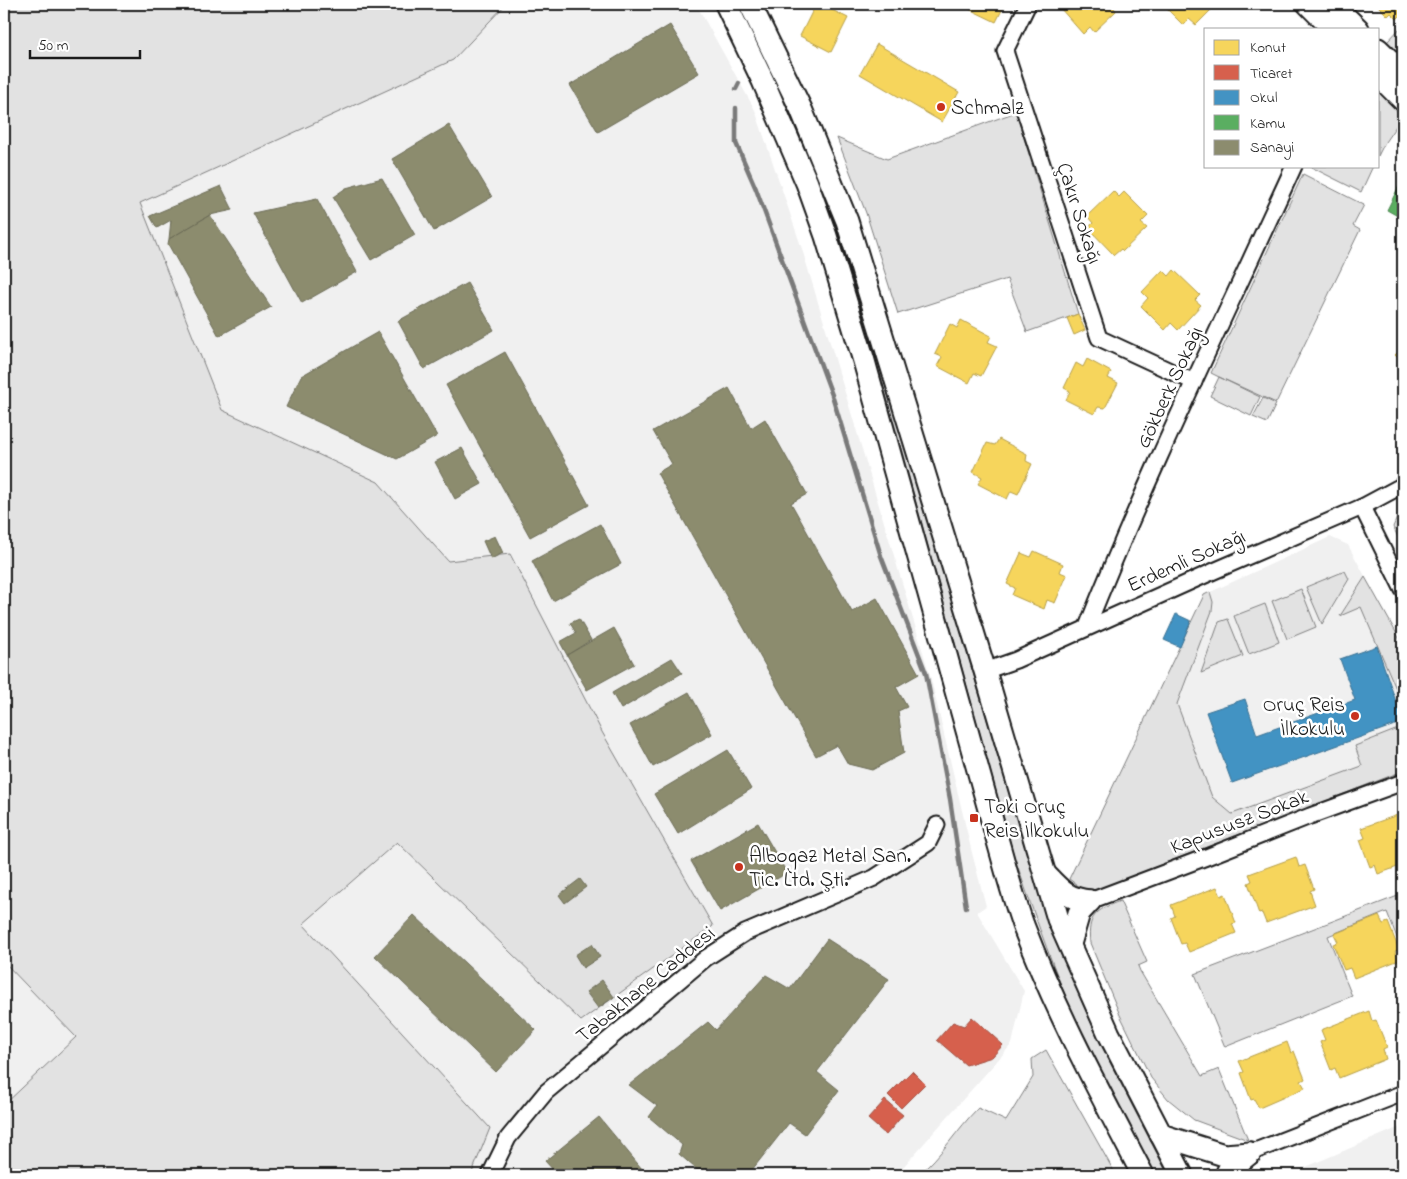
<svg xmlns="http://www.w3.org/2000/svg" width="1407" height="1179" viewBox="0 0 1407 1179" font-family="'Indie Flower',sans-serif">
<rect width="100%" height="100%" fill="#fff"/>
<filter id="ink" filterUnits="userSpaceOnUse"><feTurbulence type="fractalNoise" baseFrequency=".02" numOctaves="2"/><feDisplacementMap in="SourceGraphic" scale="10" xChannelSelector="R" yChannelSelector="G"/><feConvolveMatrix kernelMatrix="1 2 1 2 8 2 1 2 1" color-interpolation-filters="sRGB"/></filter>
<g filter="url(#ink)">
<g fill="#f0f0f0">
<path d="M4,4h692l59,106 47,139 129,430 41,174 14,53 -9,6 47,79 -12,53 -116,131h-892z"/>
<path d="M1330,537l18,8 55,100v126l-334,108 135,-284z"/>
<path d="M1400,1127l3,2v46h-116z"/>
</g>
<g fill="#e2e2e2" stroke="#7f7f7f">
<path d="M4,4h502l-53,56 -313,143 82,207 156,72 70,79 62,-7 92,178 111,194 -132,95 -184,-179 -94,82 187,204 -19,47h-467v-70l72,-68 -72,-75z"/>
<path d="M1403,25v33l-16,-16z"/>
<path d="M779,81l63,151 185,622 26,82 48,109 67,130h-12c-30,-57 -63,-113 -88,-173 -20,-48 -37,-97 -54,-146l-145,-523 -30,-98 -27,-70 -37,-82z"/>
<path d="M1378,91l25,25 -18,26 -7,14z"/>
<path d="M1016,112l62,202 -51,18 -20,-53 -109,35 -32,-101 -29,-75 50,21z"/>
<path d="M1309,166h64l-12,26z"/>
<path d="M1303,174l61,31 -11,21 7,4 -84,173 -57,-26 41,20 -9,19 -41,-20 9,-19 -8,-4z"/>
<path d="M1263,398l13,6 -9,19 -14,-6z"/>
<path d="M1403,505v42l-10,-20 9,-21z"/>
<path d="M1345,571l4,8 -27,45 -16,-37z"/>
<path d="M1365,577l38,68v60l-42,-98 -21,9z"/>
<path d="M1301,589l15,38 -29,12 -15,-38z"/>
<path d="M1210,592l3,10 -1,9 -35,93 35,93 20,17 130,-48 -7,-20 48,-19v44l-315,122 -19,-14 135,-284z"/>
<path d="M1265,604l14,38 -30,12 -15,-38z"/>
<path d="M1228,619l15,37 -42,17 18,-51z"/>
<path d="M1403,894v59l-16,-41 -59,24 24,60 -127,51 -30,-73z"/>
<path d="M1120,901l27,61 -9,4 2,5 62,105 17,-7 29,71 -54,-20 -26,-21 -17,-21 -31,-63 -30,-72c-3,-27 6,-33 30,-42z"/>
<path d="M1046,1050l70,125h-198c23,-18 39,-46 60,-67l28,13 27,-44 -1,-18z"/>
</g>
<g fill="#f6d55c" stroke="#b59e49">
<path d="M816,4h4l28,14 -17,34 -31,-16z"/>
<path d="M971,4h34l-9,18 -27,-13z"/>
<path d="M1065,4h46l5,7 -22,21 -4,-5 -7,7 -23,-26z"/>
<path d="M1162,4h55l-21,21 -7,-6 -6,6z"/>
<path d="M1376,4h27v9l-6,6 -6,-6 -3,3z"/>
<path d="M877,44l82,48 -17,30 -82,-48z"/>
<path d="M1113,191l6,6 5,-5 24,24 -7,7 6,5 -24,23 -2,-2 -7,6 -26,-27 5,-5 -6,-7z"/>
<path d="M1163,270l6,6 5,-6 26,25 -5,5 6,5 -23,25 -7,-7 -6,7 -24,-24 7,-8 -6,-6z"/>
<path d="M1078,314l7,16 -11,5 -7,-17z"/>
<path d="M961,320l30,16 -3,6 9,4 -16,30 -7,-3 -5,10 -32,-17 5,-9 -7,-3 15,-30 7,4z"/>
<path d="M1403,347v16l-8,-8z"/>
<path d="M1087,359l24,13 -3,6 10,5 -13,25 -7,-1 -4,7 -28,-14 4,-9 -6,-3 12,-25 7,4z"/>
<path d="M999,439l28,15 -1,7 6,3 -14,30 -7,-3 -4,8 -29,-15 4,-7 -9,-5 14,-29 8,2z"/>
<path d="M1034,551l29,13 -3,8 7,3 -12,28 -8,-3 -3,9 -32,-14 3,-7 -8,-4 14,-31 10,4z"/>
<path d="M1403,813v52l-25,9 -3,-9 -5,2 -10,-27 5,-2 -4,-10z"/>
<path d="M1296,857l3,10 6,-2 9,24 -4,2 5,14 -49,18 -4,-10 -3,1 -11,-31 4,-2 -3,-7z"/>
<path d="M1217,887l4,9 4,-2 11,29 -4,1 4,9 -47,19 -4,-9 -4,1 -10,-26 4,-2 -4,-11z"/>
<path d="M1379,916l4,8 5,-2 11,28 -4,1 4,9 -45,18 -4,-10 -6,2 -11,-26 5,-2 -4,-8z"/>
<path d="M1369,1011l3,10 4,-1 11,27 -4,2 3,10 -47,19 -4,-10 -4,2 -11,-28 5,-2 -4,-10z"/>
<path d="M1287,1042l4,11 3,-2 11,28 -4,2 4,7 -46,20 -5,-9 -3,1 -10,-27 3,-1 -5,-11z"/>
</g>
<g fill="#d6604d" stroke="#9e4c3e">
<path d="M972,1017l31,28 -11,12 -26,8 -29,-25 16,-18 11,4z"/>
<path d="M912,1071l13,13 -24,24 -13,-13z"/>
<path d="M885,1100l18,15 -17,20 -18,-16z"/>
</g>
<g fill="#4393c3" stroke="#376f91">
<path d="M1176,614l15,7 -11,26 -16,-7z"/>
<path d="M1377,646l26,76 -171,61 -26,-71 39,-13 12,36 98,-35 -15,-41z"/>
</g>
<path fill="#5aae61" stroke="#47824c" d="M1403,178v41l-16,-9z"/>
<g fill="#8c8c6e" stroke="#6a6a55">
<path d="M670,25l29,48 -101,59 -28,-47z"/>
<path d="M449,125l43,72 -58,34 -42,-72z"/>
<path d="M382,178l33,57 -44,25 -38,-63 13,-9z"/>
<path d="M221,186l12,24 -23,5 -41,24 2,-19 -14,8 -7,-12z"/>
<path d="M317,199l40,73 -55,31 -49,-90z"/>
<path d="M210,215l61,92 -52,29 -51,-92 1,-5z"/>
<path d="M467,283l27,47 -70,39 -26,-48z"/>
<path d="M378,332l59,104 -40,23 -111,-52 15,-31z"/>
<path d="M505,352l84,153 -59,32 -84,-152z"/>
<path d="M729,388l22,40 14,-9 42,75 -16,9 61,109 25,-14 42,76 -23,13 11,20 -9,4 6,42 -32,17 -24,-6 -11,-19 -21,11 -159,-283 15,-9 -19,-33z"/>
<path d="M462,448l20,36 -27,15 -20,-37z"/>
<path d="M600,524l21,40 -68,37 -21,-40z"/>
<path d="M495,536l8,17 -12,6 -8,-18z"/>
<path d="M579,619l12,21 -24,15 -7,-13 16,-9 -6,-10z"/>
<path d="M614,628l20,36 -47,26 -20,-35z"/>
<path d="M672,658l10,15 -61,36 -9,-16z"/>
<path d="M689,692l23,42 -59,33 -23,-42z"/>
<path d="M728,750l23,39 -73,45 -24,-40z"/>
<path d="M758,823l29,50 -67,38 -29,-50z"/>
<path d="M580,879l6,8 -21,16 -6,-8z"/>
<path d="M414,915l122,115 -40,42 -121,-116z"/>
<path d="M827,939l62,40 -72,93 22,18 -34,44 -16,-11 -41,52h-29l-4,-3 -1,3h-11l-24,-21 3,-9 -33,-28 8,-11 -28,-21 79,-63 8,8 50,-55 24,14z"/>
<path d="M592,944l8,13 -17,11 -8,-13z"/>
<path d="M602,980l12,17 -16,11 -12,-16z"/>
<path d="M599,1117l48,58h-93l2,-2 -11,-12z"/>
<path d="M1366,1172l1,3h-22z"/>
</g>
<g fill="none" stroke-linecap="round" stroke-linejoin="round">
<g stroke="#7a7a7a" stroke-width="4.5">
<path d="M736,89l3,-6"/>
<path d="M736,108v35l20,46 76,206 49,161 45,117 24,126 16,108"/>
</g>
<g stroke="#1c1c1c" stroke-width="19">
<g id="street">
<path d="M1028,4l-23,47 94,287 95,44"/>
<path d="M1362,507l41,83"/>
<path d="M1087,627c62,-156 137,-308 207,-461"/>
<path d="M985,671l31,-11 198,-89 148,-64 41,-22"/>
<path d="M1090,901l119,-45 101,-40 93,-34"/>
<path d="M1250,1153l153,-60"/>
<path d="M490,1175l18,-37 38,-46 160,-134 39,-25 129,-55 54,-35 9,-18"/>
</g>
</g>
<g stroke="#1c1c1c" stroke-width="25">
<g id="secondary">
<path d="M726,4l37,77 44,102 19,53 38,125 143,513c5,17 10,34 16,51 33,87 77,168 120,250"/>
<path d="M750,4l51,105 46,112 138,450 73,248 51,115 73,141"/>
<path d="M1308,4l25,25"/>
<path d="M1332,4l26,25"/>
<path d="M1378,49l25,24"/>
<path d="M1378,75l25,25"/>
<path d="M1046,875c15,16 22,24 44,26"/>
<path d="M1070,944l9,-31 11,-12"/>
<path d="M1161,1135l63,20 26,-2"/>
<path d="M1226,1175l2,-4 22,-18"/>
</g>
</g>
<use href="#street" stroke="#fff" stroke-width="15"/>
<use href="#secondary" stroke="#fff" stroke-width="21"/>
</g>
</g>
<g fill="#c8321e" stroke="#fff" stroke-width="2">
<circle cx="941" cy="107" r="5"/>
<circle cx="1355" cy="716" r="5"/>
<rect x="969" y="813" width="10" height="10" rx="2.5"/>
<circle cx="739" cy="867" r="5"/>
</g>
<g text-anchor="middle" stroke-width="5" stroke-linejoin="round" paint-order="stroke">
<g font-size="21" fill="#1c1c1c" stroke="#fff" text-anchor="start">
<text x="951" y="114">Schmalz</text>
<text x="1345" y="711" text-anchor="end">Oruç Reis<tspan x="1345" dy="24">İlkokulu</tspan></text>
<text x="984" y="813">Toki Oruç<tspan x="984" dy="24">Reis İlkokulu</tspan></text>
<text x="749" y="862">Albogaz Metal San.<tspan x="749" dy="24">Tic. Ltd. Şti.</tspan></text>
</g>
<g font-size="21" fill="#1c1c1c" stroke="#fff">
<text transform="translate(1080 213) rotate(72)" y="7">Çakır Sokağı</text>
<text transform="translate(1169 387) rotate(-65)" y="7">Gökberk Sokağı</text>
<text transform="translate(1186 560) rotate(-24)" y="7">Erdemli Sokağı</text>
<text transform="translate(1239 821) rotate(-21)" y="7">Kapususz Sokak</text>
<text transform="translate(645 984) rotate(-39)" y="7">Tabakhane Caddesi</text>
</g>
</g>
<rect width="1407" height="1179" fill="none" stroke="#fff" stroke-width="20"/>
<rect x="10" y="10" width="1387" height="1159" fill="none" stroke="#1c1c1c" stroke-width="2" filter="url(#ink)"/>
<rect x="1204" y="28" width="175" height="140" fill="#ffffff" stroke="#a4a4a4"/>
<rect x="1214" y="40" width="25" height="15" fill="#f6d55c" stroke="#a4a4a4"/>
<text x="1250" y="52" font-size="15" fill="#1c1c1c">Konut</text>
<rect x="1214" y="65" width="25" height="15" fill="#d6604d" stroke="#a4a4a4"/>
<text x="1250" y="78" font-size="15" fill="#1c1c1c">Ticaret</text>
<rect x="1214" y="90" width="25" height="15" fill="#4393c3" stroke="#a4a4a4"/>
<text x="1250" y="102" font-size="15" fill="#1c1c1c">Okul</text>
<rect x="1214" y="115" width="25" height="15" fill="#5aae61" stroke="#a4a4a4"/>
<text x="1250" y="128" font-size="15" fill="#1c1c1c">Kamu</text>
<rect x="1214" y="140" width="25" height="15" fill="#8c8c6e" stroke="#a4a4a4"/>
<text x="1250" y="152" font-size="15" fill="#1c1c1c">Sanayi</text>
<path d="M30 50v8h110v-8" fill="none" stroke="#1c1c1c" stroke-width="2.5"/>
<text x="38" y="50" font-size="15" fill="#1c1c1c" stroke="#ffffff" stroke-width="4" paint-order="stroke">50 m</text>
</svg>
